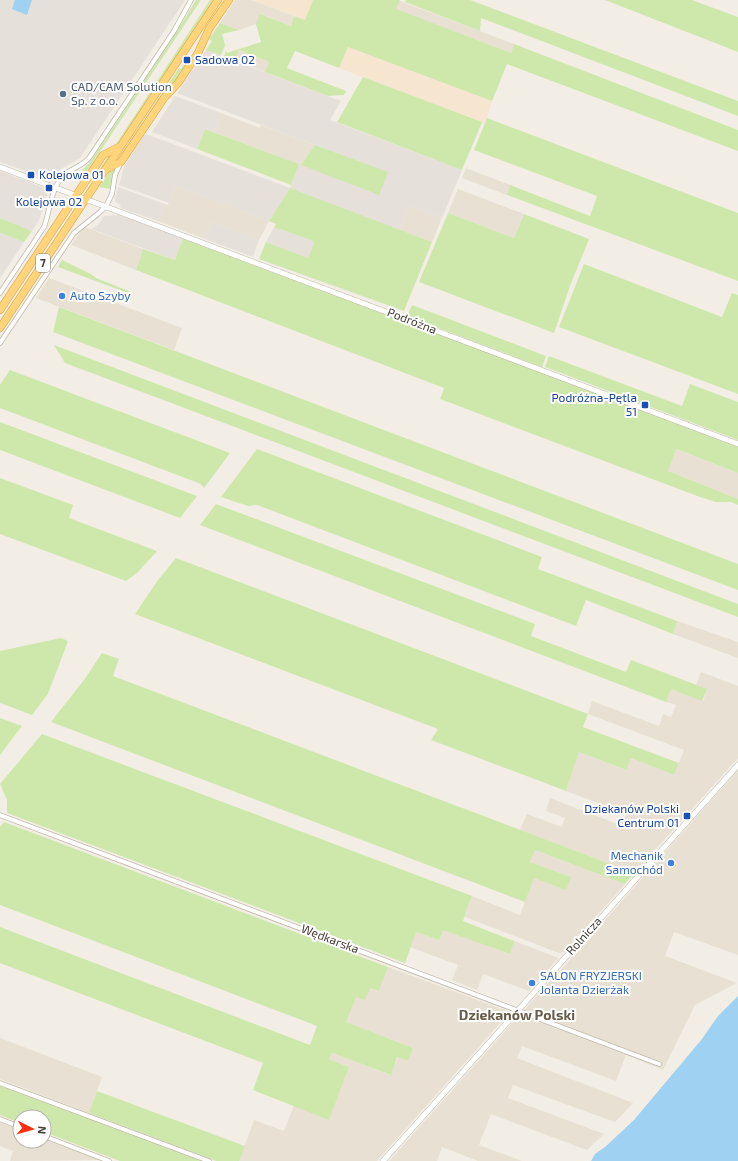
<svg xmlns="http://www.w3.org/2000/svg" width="738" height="1161" viewBox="0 0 738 1161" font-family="'Exo 2',sans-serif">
<rect width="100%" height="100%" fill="#f3eee5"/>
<g fill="#e7e0d3">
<path d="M235,0h16l43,16 -3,10 -30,-12 -5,10 -17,6 -19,-7z"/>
<path d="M400,1l114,43 -3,9 -116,-44z"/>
<path d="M238,50l31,12 -4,10 -31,-12z"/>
<path d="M221,113l38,15 2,-3 54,20 -14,20 -87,-33z"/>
<path d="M466,168l44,17 -3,10 -45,-17z"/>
<path d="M176,186l93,35 -10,19 -47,-18 -7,17 -47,-18 7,-17 3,1z"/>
<path d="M458,189l66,25 -10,24 -66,-25z"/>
<path d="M409,206l33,12 -10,24 -32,-12z"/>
<path d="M84,227l59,22 -7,21 -65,-25z"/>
<path d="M49,278l133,50 -8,22 -138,-52z"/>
<path d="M675,449l63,24v26l-70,-28z"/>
<path d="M677,621l61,21v16l-65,-24z"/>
<path d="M701,672l37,14v72l-104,115 -114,-43 7,-16 35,13 3,-9 -19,-7 4,-13 70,27 7,-11 -61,-23 13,-39 46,18 6,-12 43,17 10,-25 -96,-36 4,-13 67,25 4,-12 8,3 5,-12 -10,-3 5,-13 32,12 4,-12 -11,-4z"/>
<path d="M738,770v185l-64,-23 -9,24 72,27 -42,22 -32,65 -37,-15 -10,26 -94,-35 -5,12 116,45 -18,19 -102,-37 -5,13 96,36 -17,16 -96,-36 -12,31 43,16h-44l-36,-14 -5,14h-48l170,-190h1z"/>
<path d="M535,850l90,34 -61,68 -5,1 -94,-36 7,-21 48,19 14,-38h37l-41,-15z"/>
<path d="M443,929l66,25 5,-13 45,17 -30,33 -46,-17 -6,16 -25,-10 6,-15 -48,-18 6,-15 23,8z"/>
<path d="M388,967l122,45 -133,149h-138l15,-41 30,11 10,-26 35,14 20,-52 -20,-8 3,-6 58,22 8,-18 10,4 5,-13 -68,-26 11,-26 14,-8 9,3z"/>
<path d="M0,1038l102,39 -13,36 -89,-34z"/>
<path d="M0,1123l20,7v11h24v-2l56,21 -90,1 3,-10 -13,-5z"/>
</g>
<g fill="#f6e5cf">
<path d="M251,0h62l-8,20z"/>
<path d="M348,47l144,54 -7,22 -146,-55z"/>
</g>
<g fill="#e5e0da">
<path d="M0,0h185l-105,158 -35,20 -45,-16z"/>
<path d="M206,50l135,51 -11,19 132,50 -20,48 -33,-12 -9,24 -110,-42 -21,33 -93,-35 -7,17 -50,-18 5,-18 20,-32h5l141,53 9,-24 80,30 8,-22 -210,-79z"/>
<path d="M175,96l46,17 -7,19 -9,-3 -8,20 -45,-17z"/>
<path d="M0,171l42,16 6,5 -9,28 -7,11 -32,-13z"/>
<path d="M118,187l47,17 -7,17 -38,-13 1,-2 -6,-5z"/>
<path d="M119,214l64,24 -8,22 -84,-31 8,-5 5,-8 14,-1z"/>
<path d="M212,222l47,18 -6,17 -48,-18z"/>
<path d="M274,227l39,14 1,2 -6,15 -42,-16z"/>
<path d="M0,233l24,9 -24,36z"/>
</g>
<g fill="#cee8ac">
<path d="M196,0h5l-118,177 -9,-2 8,-4 8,-9 85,-128z"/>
<path d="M210,0h4l-121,182 -1,-1z"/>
<path d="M313,0h86l1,1 -4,8 115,44 3,-9 224,86v21l-231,-87 -15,37 -144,-54 -9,21 -44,-17 -8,17 59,23 -2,4 -16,1 -63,-24 4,-10 -30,-12 -5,10 -10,-4 2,-6 1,3 34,-11 -5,-18 4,-10 31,12 3,-10 11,4z"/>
<path d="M406,0h64l268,101v15l-257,-98 -1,13 -75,-29z"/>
<path d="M605,0h87l46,17v35z"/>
<path d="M220,23l19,7 -17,4 3,11 -4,10 -15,-5 6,-9 -3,-2z"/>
<path d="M184,64l3,2 -70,99 -4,11 -3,13 -11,-2 80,-119 2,1z"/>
<path d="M363,77l119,45 -20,48 -125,-48z"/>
<path d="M487,118l251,95v68l-231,-86 3,-10 80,31 7,-20 -123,-46z"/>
<path d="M205,129l94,35 -8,21 -94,-36z"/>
<path d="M315,145l73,27 -9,23 -78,-30z"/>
<path d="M290,188l142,54 -28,69 -145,-52 7,-17 42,16 6,-15 -1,-2 -39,-14 2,-3 -7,-3z"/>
<path d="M448,213l66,25 10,-24 65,25 -19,47 -16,47 -135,-51z"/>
<path d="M0,218l32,13 -8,11 -24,-9z"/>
<path d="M183,238l555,209v26l-62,-24 -8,22 70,28v6l-7,-3h-15l-16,-5 -260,-98 4,-11 -308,-118 7,-21 32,11z"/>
<path d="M62,260l29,14 5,4 33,13 -1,2 -70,-26z"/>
<path d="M584,264l138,53 10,-24 6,2v99l-179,-67z"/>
<path d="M412,305l134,51 -4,11 -135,-51z"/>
<path d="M59,307l679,257v26l-685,-258z"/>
<path d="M54,345l684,259v13l-673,-254z"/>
<path d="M549,356l133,50 8,-22 48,18v38l-193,-73z"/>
<path d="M10,370l220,83 -26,35 -3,-4 -201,-76v-23z"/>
<path d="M0,422l197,74 -17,22 -180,-68z"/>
<path d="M257,449l285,108 -4,12 139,52 -4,13 -87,-34 -10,26 -319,-121 -9,1 -27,-9z"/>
<path d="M0,478l73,27 -4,13 88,33 -19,21 -12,9 -126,-47z"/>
<path d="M216,504l319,120 -4,12 95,36 5,-12 76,29 -5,12 -31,-12 -5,13 -466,-177z"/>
<path d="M176,558l412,156 -5,13 96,36 -5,12 -43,-17 -5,12 -47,-18 -13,39 -135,-51 7,-11 -303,-115 23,-34z"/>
<path d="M61,638l7,3 -20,53 -16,21 -32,-12v-52z"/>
<path d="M102,653l17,6 -6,17 521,197 -9,11 -90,-34 -5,12 41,15 -5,13 -32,-12 -9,24 -474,-180 33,-42z"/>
<path d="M0,718l22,8 -22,29z"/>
<path d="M42,734l430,162 -9,25 51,20 -4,13 -67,-24 -4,10 -23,-8 -11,31 -398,-150v-13l-7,-16z"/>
<path d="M4,822l384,145 -9,24 -9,-3 -5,12 -9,-3 -10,25 67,26 -5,13 -11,-4 -6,18 -59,-22 -3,6 20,8 -20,53 -76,-30 10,-27 -263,-100v-36l310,118 7,-19 -317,-121v-78z"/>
<path d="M0,1085l203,76h-83l-76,-29v-15h-24v6l-20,-8z"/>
<path d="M97,1091l148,55 -6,15h-23l-127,-48z"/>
</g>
<g fill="#9fd1f2">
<path d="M15,0h17l-5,15 -15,-6z"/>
<path d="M738,996v165h-147l4,-7 10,-7 29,-27 68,-81 16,-23z"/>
</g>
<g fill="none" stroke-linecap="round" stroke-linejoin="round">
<g stroke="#c1b9aa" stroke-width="5.5">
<g id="minor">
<path d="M0,293l44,-66c6,-16 7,-41 21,-53 8,-6 17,-8 24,-16l85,-127 17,-31"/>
<path d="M0,343l74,-110 25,-20 7,-7 6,-12 3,-19 6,-13"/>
<path d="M0,815l659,249"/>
<path d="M0,1083l209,78"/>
<path d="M0,1119l20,8"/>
<path d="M44,1136l65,25"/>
</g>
</g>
<g stroke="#c1b9aa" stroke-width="6">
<g id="tertiary">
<path d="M0,167l738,277"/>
<path d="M383,1161l355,-396"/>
</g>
</g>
<g stroke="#e19d31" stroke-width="8">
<g id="trunk">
<path d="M105,170l16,-8 43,-64 14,-15 20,-30 11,-24 20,-29"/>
<path d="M0,310l103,-155 16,-8"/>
<path d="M0,328l218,-328"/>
</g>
</g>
<use href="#minor" stroke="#fff" stroke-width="4"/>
<use href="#tertiary" stroke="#fff" stroke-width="5"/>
<use href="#trunk" stroke="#ffd47b" stroke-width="7"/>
</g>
<g fill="#1a4fb4" stroke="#fff" stroke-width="1.5">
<rect x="183" y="56" width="8" height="8" rx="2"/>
<rect x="27" y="171" width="8" height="8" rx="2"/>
<rect x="45" y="184" width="8" height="8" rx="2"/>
<rect x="641" y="401" width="8" height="8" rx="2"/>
<rect x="683" y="812" width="8" height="8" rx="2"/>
</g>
<circle fill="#5c6f8a" stroke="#fff" stroke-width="1.5" cx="63" cy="94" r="4"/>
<g fill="#3f7fe0" stroke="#fff" stroke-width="1.5">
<circle cx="62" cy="296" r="4"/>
<circle cx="671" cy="863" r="4"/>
<circle cx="532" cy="983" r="4"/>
</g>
<g text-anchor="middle" stroke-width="4" stroke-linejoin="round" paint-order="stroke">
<rect fill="#fff" stroke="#7d7871" stroke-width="1" x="36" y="254" width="14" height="18" rx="3"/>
<g font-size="11" font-weight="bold" fill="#453e34">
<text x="43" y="267">7</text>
</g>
<g font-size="12" fill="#164399" stroke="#fff" text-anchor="start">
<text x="195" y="64">Sadowa 02</text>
<text x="39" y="179">Kolejowa 01</text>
<text x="49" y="206" text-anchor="middle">Kolejowa 02</text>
<text x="637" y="402" text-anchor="end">Podróżna-Pętla<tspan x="637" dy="14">51</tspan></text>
<text x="679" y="813" text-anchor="end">Dziekanów Polski<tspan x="679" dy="14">Centrum 01</tspan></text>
</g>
<g font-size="12" fill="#4e5e75" stroke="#fff" text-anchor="start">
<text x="71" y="91">CAD/CAM Solution<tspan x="71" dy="14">Sp. z o.o.</tspan></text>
</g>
<g font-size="12" fill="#366cbe" stroke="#fff" text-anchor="start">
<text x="70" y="300">Auto Szyby</text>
<text x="663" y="860" text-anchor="end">Mechanik<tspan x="663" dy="14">Samochód</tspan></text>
<text x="540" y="980">SALON FRYZJERSKI<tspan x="540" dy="14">Jolanta Dzierżak</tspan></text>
</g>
<g font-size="12" fill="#453e34" stroke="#fff">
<text transform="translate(412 321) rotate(21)" y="4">Podróżna</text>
<text transform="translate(584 936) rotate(-48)" y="4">Rolnicza</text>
<text transform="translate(330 939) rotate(21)" y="4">Wędkarska</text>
</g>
<g font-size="14" font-weight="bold" fill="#685c4b" stroke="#fff">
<text x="517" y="1020">Dziekanów Polski</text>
</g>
</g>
<g transform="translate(32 1129) rotate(96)"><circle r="19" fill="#ffffff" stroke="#b5b2ae"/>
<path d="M0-3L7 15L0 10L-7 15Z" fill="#ff3010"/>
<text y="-6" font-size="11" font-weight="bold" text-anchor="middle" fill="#453e34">N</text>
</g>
</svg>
